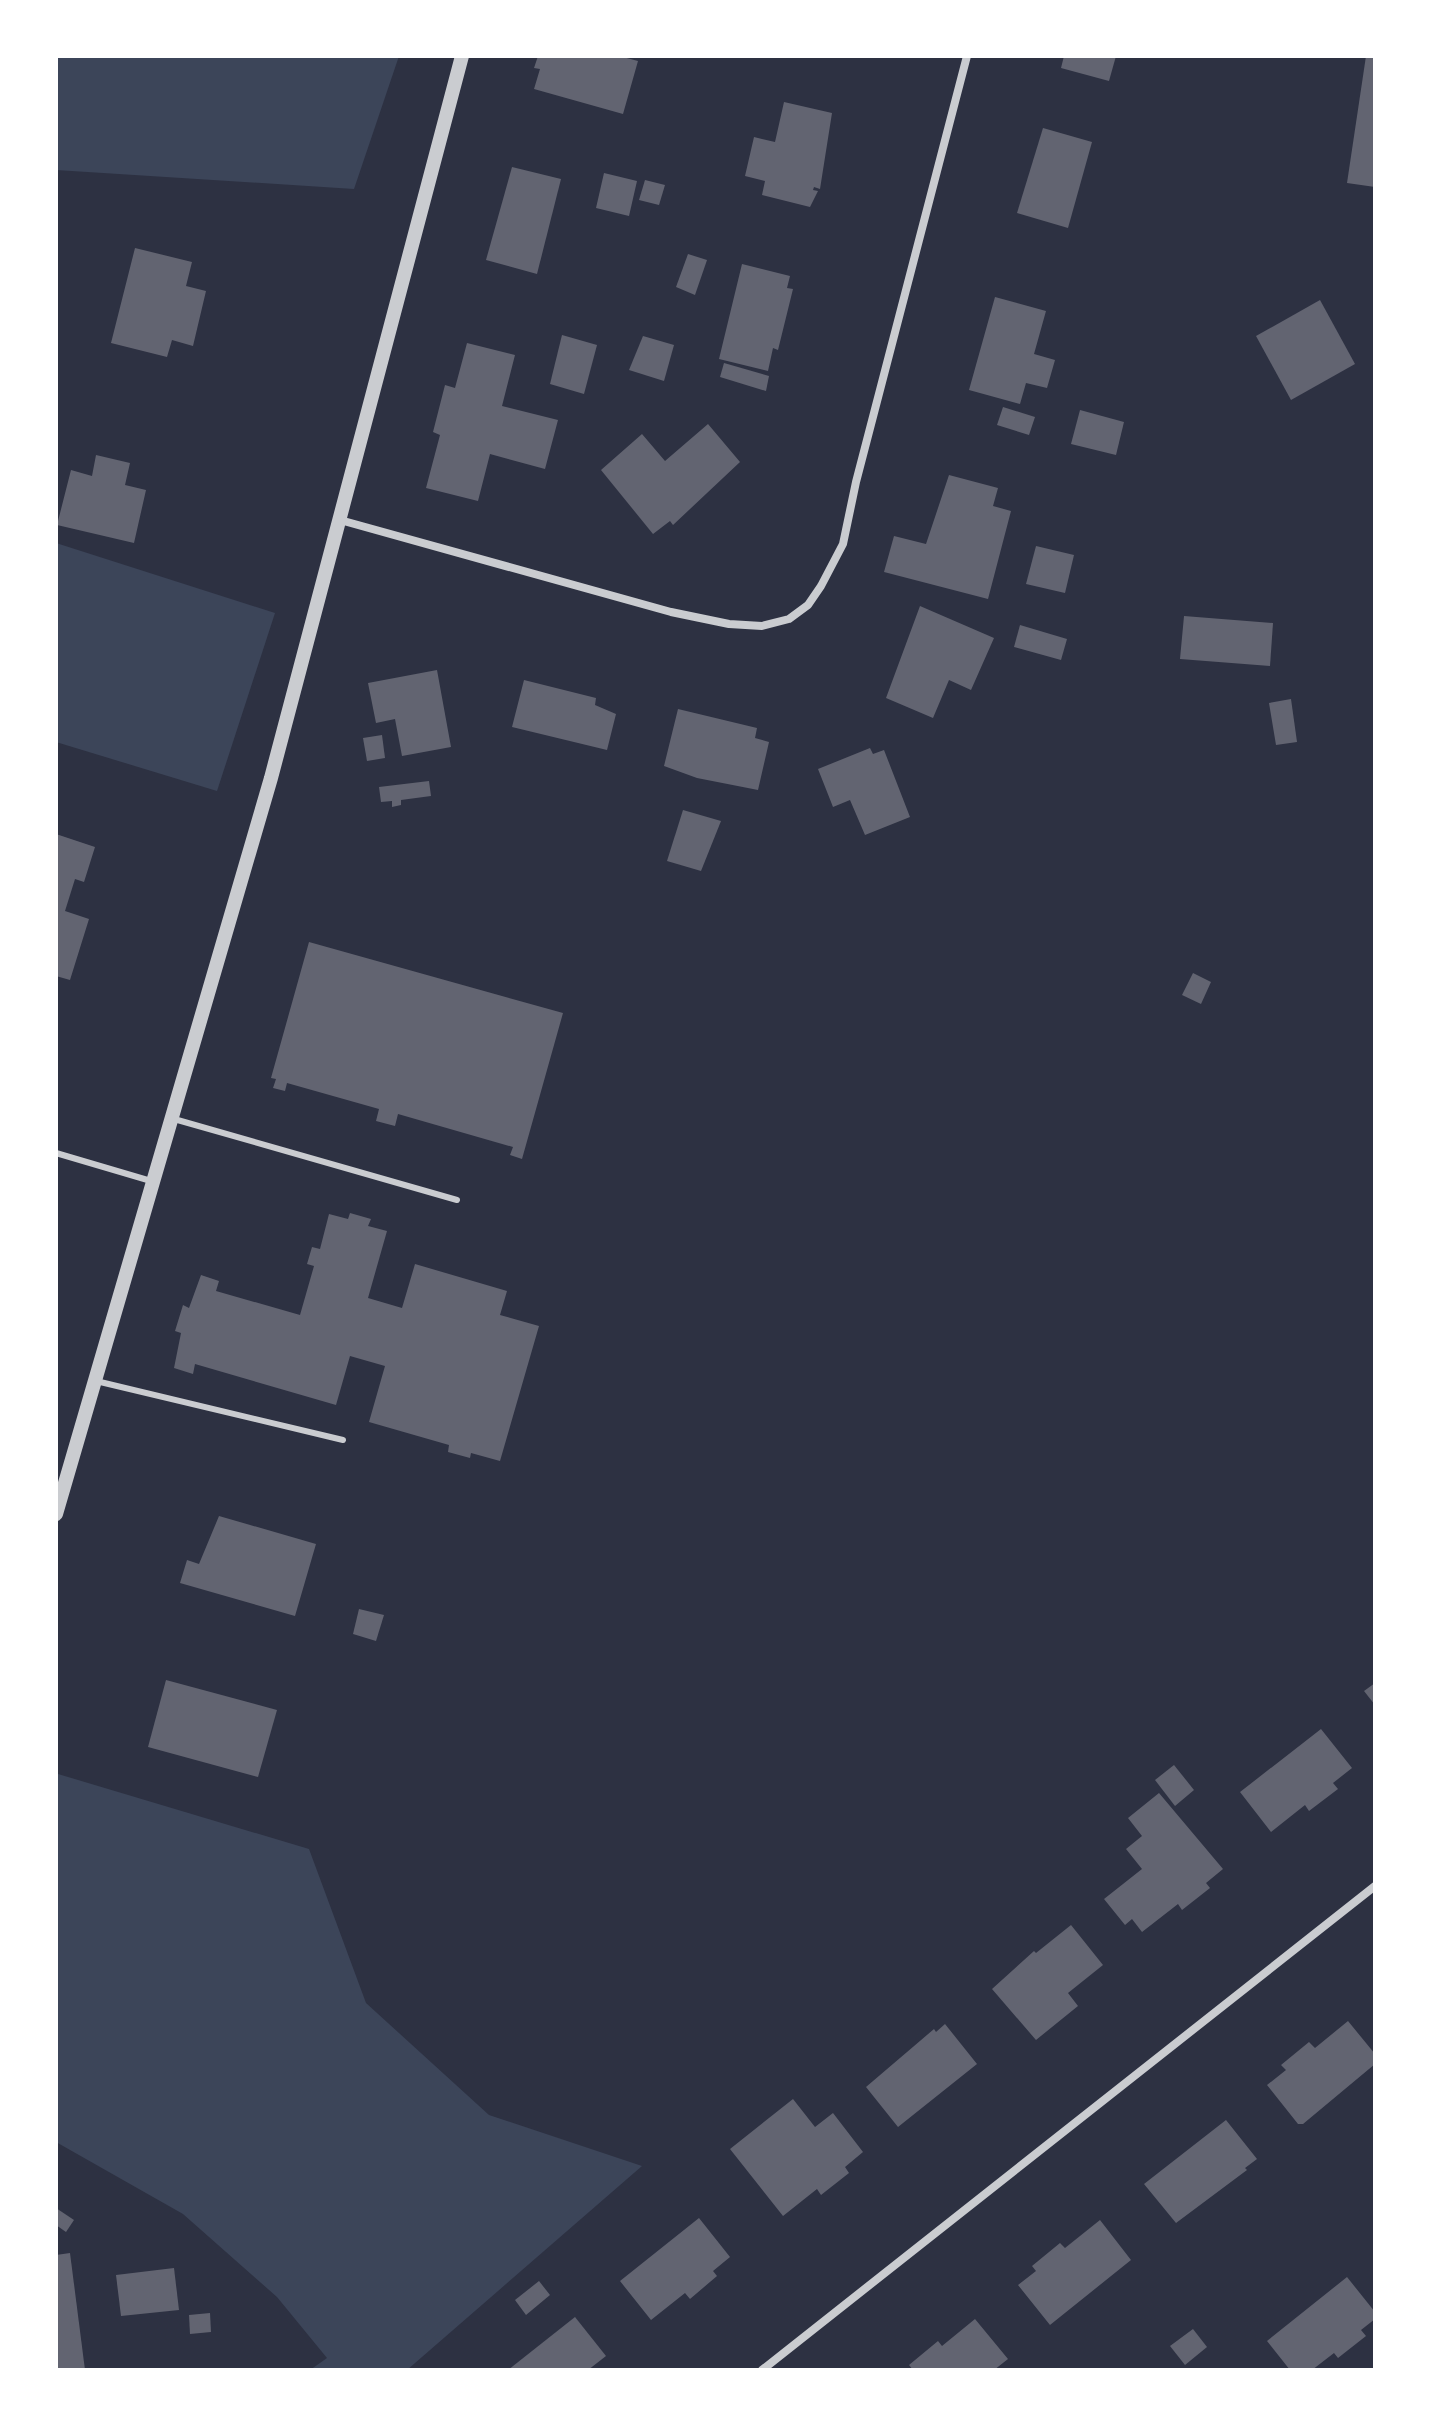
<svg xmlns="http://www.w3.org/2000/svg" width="1431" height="2426" viewBox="0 0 1431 2426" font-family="'Source Sans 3',sans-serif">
<rect width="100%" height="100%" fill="#2d3142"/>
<g fill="#3c4559">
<path d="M56,56h343l-45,133 -298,-19z"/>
<path d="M56,543l219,70 -58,178 -161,-49z"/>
<path d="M58,1774l251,75 57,154 123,112 153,51 -235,204h-97l17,-12 -50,-61 -94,-83 -127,-72z"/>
</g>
<g fill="#626471">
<path d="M538,56h81l19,5 -15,53 -89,-25 6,-20 -6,-1z"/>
<path d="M1064,56h52l-7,25 -48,-13z"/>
<path d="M1366,56h9v131l-28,-4z"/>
<path d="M784,102l48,11 -12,76 -6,-2 -1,3 5,1 -8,16 -48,-12 3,-14 -20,-5 9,-39 21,5z"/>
<path d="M1043,128l49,14 -24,86 -51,-15z"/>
<path d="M512,167l49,12 -24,95 -51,-14z"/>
<path d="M604,173l33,8 -8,35 -33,-8z"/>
<path d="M645,180l20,5 -6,20 -20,-5z"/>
<path d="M135,248l57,14 -6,24 20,5 -13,55 -21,-6 -5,17 -56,-14z"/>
<path d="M688,254l19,6 -12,35 -19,-8z"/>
<path d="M742,264l48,12 -3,12 6,1 -15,61 -5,-2 -5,23 -49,-12z"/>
<path d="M995,297l51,14 -12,43 21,6 -8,28 -21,-5 -6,21 -51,-14z"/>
<path d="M1320,300l35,64 -64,36 -35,-64z"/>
<path d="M562,335l35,10 -13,49 -34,-10z"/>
<path d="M643,336l31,9 -10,36 -35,-11z"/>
<path d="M467,343l48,12 -13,51 56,14 -13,49 -55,-15 -12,47 -52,-13 14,-53 -7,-3 12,-47 10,3z"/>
<path d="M724,363l45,13 -3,15 -46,-14z"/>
<path d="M1003,407l32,10 -6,18 -32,-10z"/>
<path d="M1080,410l44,12 -8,33 -45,-11z"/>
<path d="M708,424l32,38 -67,63 -3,-4 -17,13 -52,-64 41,-36 23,27z"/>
<path d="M96,455l34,8 -5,22 21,5 -12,53 -77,-18 14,-55 21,6z"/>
<path d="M949,475l49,13 -5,18 18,5 -23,88 -104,-27 10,-36 32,8z"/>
<path d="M1036,546l38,9 -9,38 -39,-9z"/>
<path d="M920,606l74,32 -23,52 -22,-10 -16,38 -47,-20z"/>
<path d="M1184,616l89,7 -3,43 -90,-7z"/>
<path d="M1020,625l47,14 -6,21 -47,-13z"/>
<path d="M437,670l14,77 -49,9 -7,-37 -19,4 -8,-40z"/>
<path d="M524,680l72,18 -1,7 21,9 -9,36 -95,-23z"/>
<path d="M1291,699l6,43 -21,3 -7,-42z"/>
<path d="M678,709l79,19 -2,10 14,4 -11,48 -61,-12 -33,-12z"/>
<path d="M382,735l3,23 -18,3 -4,-23z"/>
<path d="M870,748l3,6 11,-4 26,67 -45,18 -15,-35 -17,7 -15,-38z"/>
<path d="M429,781l2,15 -30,4v5l-9,2v-6l-11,1 -2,-15z"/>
<path d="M683,810l38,11 -20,50 -34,-10z"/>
<path d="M56,834l39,13 -11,35 -9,-3 -10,32 24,8 -19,61 -14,-4z"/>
<path d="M309,942l254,71 -41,146 -12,-4 3,-8 -115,-33 -3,12 -19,-5 3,-12 -92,-26 -2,8 -12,-3 3,-9 -5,-1z"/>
<path d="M1193,973l18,9 -10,22 -19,-9z"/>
<path d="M350,1213l21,6 -3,7 19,5 -19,67 34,10 13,-44 92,27 -7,24 39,11 -39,135 -29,-8 -1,5 -22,-6 1,-7 -80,-23 16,-56 -35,-10 -14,49 -141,-41 -2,10 -19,-6 7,-35 -6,-2 8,-26 6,3 12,-33 18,6 -3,10 84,24 14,-49 -7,-2 5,-17 8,2 9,-35 19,5z"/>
<path d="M219,1516l97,28 -21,72 -115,-33 7,-23 12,4z"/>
<path d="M359,1609l25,6 -8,26 -23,-7z"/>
<path d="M166,1680l111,30 -19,67 -110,-30z"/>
<path d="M1375,1683v22l-11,-14z"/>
<path d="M1321,1729l31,39 -19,15 5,6 -29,22 -4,-6 -34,27 -31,-40z"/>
<path d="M1174,1765l20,25 -19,16 -20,-26z"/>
<path d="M1159,1793l64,76 -17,14 4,5 -28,22 -4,-6 -36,28 -10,-13 -7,6 -21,-26 38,-30 -16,-20 16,-13 -14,-18z"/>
<path d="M1071,1925l32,40 -35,28 10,13 -42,34 -44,-51 42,-38 2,2z"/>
<path d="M1348,2021l27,33v10l-72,60h-5l-31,-39 19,-15 -5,-5 28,-23 6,6z"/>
<path d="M945,2024l32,40 -79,63 -32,-40 68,-58 2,3z"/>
<path d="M793,2099l22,28 18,-14 30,39 -18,15 4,6 -28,22 -4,-6 -34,27 -53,-67z"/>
<path d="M1226,2120l31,39 -12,9 2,2 -71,53 -32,-39z"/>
<path d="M56,2208l18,12 -8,12 -10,-7z"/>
<path d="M699,2218l31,39 -17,14 4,5 -27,23 -5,-6 -34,27 -31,-39z"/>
<path d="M1100,2220l31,40 -81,65 -32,-40 18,-14 -4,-5 28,-23 5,5z"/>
<path d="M70,2253l15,117h-29v-115z"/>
<path d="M174,2268l5,42 -58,6 -5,-41z"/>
<path d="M1347,2277l28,35v7l-14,11 5,6 -28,22 -4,-5 -22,17h-22l-23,-29z"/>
<path d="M539,2281l11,14 -24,20 -11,-15z"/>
<path d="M210,2313l1,19 -21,2 -1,-19z"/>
<path d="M575,2317l31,39 -18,14h-80z"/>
<path d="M975,2319l33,40 -14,11h-81l-4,-5 29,-24 4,5z"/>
<path d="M1193,2329l14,18 -22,18 -15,-19z"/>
</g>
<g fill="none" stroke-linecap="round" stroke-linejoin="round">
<g stroke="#caccd0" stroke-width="6">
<path d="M174,1119l283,81"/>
<path d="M56,1153l95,28"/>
<path d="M96,1381l247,59"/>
</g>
<g stroke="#caccd0" stroke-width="8">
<path d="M340,520l331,92 58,12 33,2 27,-7 19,-14 13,-19 22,-42 13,-62 111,-426"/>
<path d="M762,2370l613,-484"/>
</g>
<path stroke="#caccd0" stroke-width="14" d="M56,1514l215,-736 191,-722"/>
</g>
<rect width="1431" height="2426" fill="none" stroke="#ffffff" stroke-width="116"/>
</svg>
